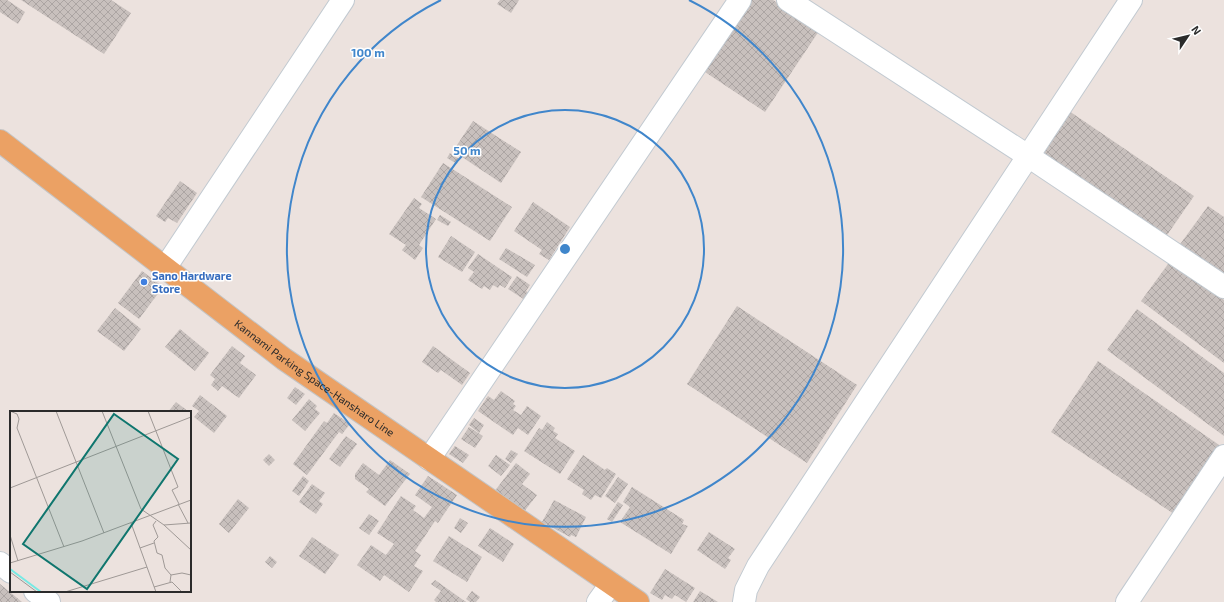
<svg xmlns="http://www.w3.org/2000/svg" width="1224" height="602" viewBox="0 0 1224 602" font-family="'Exo 2',sans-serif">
<defs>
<pattern id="building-cross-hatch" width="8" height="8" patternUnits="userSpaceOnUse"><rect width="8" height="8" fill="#c8c0bd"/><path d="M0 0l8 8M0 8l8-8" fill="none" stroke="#aca5a3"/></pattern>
</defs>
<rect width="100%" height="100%" fill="#ece2de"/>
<g fill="url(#building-cross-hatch)">
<path d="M0,0h7l18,12 -7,12 -18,-12z"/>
<path d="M21,0h90l20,13 -27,41z"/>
<path d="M500,0h19l-8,13 -14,-9z"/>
<path d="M749,0h24l46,31 -54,81 -63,-42z"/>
<path d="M1069,111l125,85 -29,42 -125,-85z"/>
<path d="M473,121l48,31 -20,31 -48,-32z"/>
<path d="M450,153l9,6 -2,5 -10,-6z"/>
<path d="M443,163l69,44 -22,34 -69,-44z"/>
<path d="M180,181l17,12 -20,30 -9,-5 -3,4 -9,-6z"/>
<path d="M414,198l8,6 -3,4 17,11 -17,26 4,3 -8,12 -13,-10 4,-5 -17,-11z"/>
<path d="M533,202l37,25 -21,33 -10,-6 3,-4 -28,-19z"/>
<path d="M1208,206l16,11v63l-46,-33z"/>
<path d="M440,215l11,7 -3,4 -11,-6z"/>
<path d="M451,236l24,16 -13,20 -24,-15z"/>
<path d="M506,248l29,17 -8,12 -28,-18z"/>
<path d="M478,254l34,23 -7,11 -5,-3 -2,3 -5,-3 -3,5 -6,-4 -2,3 -14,-9 6,-8 -6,-4z"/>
<path d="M1171,260l53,40v63l-83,-62z"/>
<path d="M142,271l21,16 -24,32 -21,-16z"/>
<path d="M517,276l13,9 -4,6 3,2 -4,7 -17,-11z"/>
<path d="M737,306l120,79 -50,78 -120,-79z"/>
<path d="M115,308l26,21 -17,22 -27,-20z"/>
<path d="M1137,309l87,64v63l-117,-86z"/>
<path d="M180,329l29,24 -14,18 -30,-24z"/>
<path d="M232,346l13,10 -5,7 16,12 -17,23 -17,-12 -4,5 -7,-6 4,-6 -5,-4z"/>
<path d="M433,346l37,27 -8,12 -21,-15 -3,3 -16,-11z"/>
<path d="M1098,361l124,86 -45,69 -126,-84z"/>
<path d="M295,387l10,7 -9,11 -9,-7z"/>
<path d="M501,391l14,10 -2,3 3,2 -3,4 8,5 6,-9 14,10 -13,19 -10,-7 -5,7 -35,-24 10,-15 6,4z"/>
<path d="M200,395l27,21 -13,17 -20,-16 5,-6 -7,-5z"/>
<path d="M309,399l8,7 -2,3 5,4 -15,18 -13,-11z"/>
<path d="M176,402l13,10h-21z"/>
<path d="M334,413l16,11 -8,10 -3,-2 -32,43 -14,-11 31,-43 3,2z"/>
<path d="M474,418l10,7 -5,8 -10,-8z"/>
<path d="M547,422l8,6 -2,3 5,3 -3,4 20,13 -15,23 -36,-23 15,-23 3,2z"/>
<path d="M469,427l14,9 -8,12 -14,-9z"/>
<path d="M346,436l11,8 -17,23 -11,-8z"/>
<path d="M455,446l14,9 -6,8 -14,-9z"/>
<path d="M511,450l7,4 -7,9 -6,-4z"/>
<path d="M269,454l6,6 -6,6 -6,-6z"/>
<path d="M496,455l14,10 -9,11 -13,-10z"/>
<path d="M583,455l22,15 2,-2 9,6 -15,24 -6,-3 -4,5 -9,-6 2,-4 -17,-11z"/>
<path d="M390,460l20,14 -25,32 -19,-14 3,-3 -14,-10v-5l8,-11 16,12z"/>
<path d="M516,463l14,11 -8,10 15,11 -14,18 -29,-21z"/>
<path d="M303,476l6,5 -10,15 -7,-5z"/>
<path d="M428,476l29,19 -19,28 -3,-2 -20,30 6,4 -7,11 9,5 -14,21 -25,-17 -4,6 -23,-16 14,-20 15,10 8,-11 -17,-11 24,-37 15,10 -3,4 11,8 8,-11 -17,-12z"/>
<path d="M618,477l10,7 -13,19 -10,-7z"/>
<path d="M312,484l13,9 -6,8 4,3 -7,10 -17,-12z"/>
<path d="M632,487l52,33 -2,4 6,2 -17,28 -51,-32 10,-15 -7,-5z"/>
<path d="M238,499l11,9 -20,25 -10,-9z"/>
<path d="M554,500l32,17 -10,20 -5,-2 -1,2 -28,-15z"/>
<path d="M618,502l5,3 -11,17 -5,-3z"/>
<path d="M369,514l10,7 -10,14 -10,-7z"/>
<path d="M460,518l8,5 -7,10 -7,-5z"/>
<path d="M490,528l24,16 -11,18 -25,-16z"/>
<path d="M709,532l26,17 -7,9 3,2 -6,9 -28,-19z"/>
<path d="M449,536l33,21 -15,25 -34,-21z"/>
<path d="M312,537l27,18 -14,19 -26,-18z"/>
<path d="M270,556l7,6 -5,6 -7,-6z"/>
<path d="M665,569l30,19 -9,14 -11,-7 -3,4 -7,-4 -3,5 -12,-7z"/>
<path d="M435,580l31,22h-30l-2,-2 7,-9 -10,-7z"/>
<path d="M0,584l22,18h-22z"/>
<path d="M472,591l8,6 -4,5h-6l-4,-3z"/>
<path d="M700,591l18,11h-25z"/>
</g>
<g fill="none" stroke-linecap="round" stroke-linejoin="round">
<g stroke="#c2cad1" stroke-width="24">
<g id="minor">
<path d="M788,0l240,156 196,131"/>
<path d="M165,268l178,-268"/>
<path d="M429,459l311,-459"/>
<path d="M0,563l11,9"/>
<path d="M35,591l14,11"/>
<path d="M598,602l13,-18"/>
<path d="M744,602l2,-12 12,-24 373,-566"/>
<path d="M1127,602l97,-146"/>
</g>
</g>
<g stroke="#c4c4c4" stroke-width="24">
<g id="major">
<path id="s1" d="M0,141l284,218 354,243"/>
</g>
</g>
<use href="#minor" stroke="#fff" stroke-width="22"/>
<use href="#major" stroke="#eba164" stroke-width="22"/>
</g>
<g fill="none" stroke="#4086cb" stroke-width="2">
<circle cx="565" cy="249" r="139"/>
<path d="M689 0A278 278 0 1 1 441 0"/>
</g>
<circle fill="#3f7fe0" stroke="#fff" stroke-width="1.5" cx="144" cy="282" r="4"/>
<g text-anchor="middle" stroke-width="3" stroke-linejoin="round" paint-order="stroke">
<g font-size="11" font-weight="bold" fill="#366cbe" stroke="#fff" text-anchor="start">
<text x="152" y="280">Sano Hardware<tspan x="152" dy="13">Store</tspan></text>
</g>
<g font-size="11" fill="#2b2b2b" stroke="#fff">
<text dy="4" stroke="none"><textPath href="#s1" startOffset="394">Kannami Parking Space-Hansharo Line</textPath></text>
</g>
</g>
<g transform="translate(10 411)">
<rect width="181" height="181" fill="#ece2de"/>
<path fill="none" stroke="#76eae4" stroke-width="2" d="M0,158l31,23"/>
<path fill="none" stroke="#9f9996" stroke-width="1" d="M0,0l7,3 2,5 -2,9 47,119M46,0l48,122M92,0l39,98 23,16 27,25M138,0l30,76 -6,3 7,14M0,77l181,-71M168,93l10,19M146,110l-3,4 5,12 -4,4 3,12 5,2 3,13 6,7 -1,7M121,112l25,69M154,114l27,-2M0,124l8,26M130,137l14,-5M0,152l72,-22 109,-41M0,161l27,20M161,164l11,-2 9,2M144,176l18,-5 10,10M55,181l82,-25"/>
<path fill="#0f766e" fill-opacity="0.15" stroke="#0f766e" stroke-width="2" d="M104,3l64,45 -91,130 -64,-45z"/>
<rect width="181" height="181" fill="none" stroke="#2b2b2b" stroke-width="2"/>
</g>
<circle cx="565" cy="249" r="6" fill="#4086cb" stroke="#fff" stroke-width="2"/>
<g font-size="12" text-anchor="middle" font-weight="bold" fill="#4086cb" stroke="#fff" stroke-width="3" stroke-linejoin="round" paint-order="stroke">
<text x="368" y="57">100 m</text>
<text x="467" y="155">50 m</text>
</g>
<g transform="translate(1188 36) rotate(55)" stroke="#ffffff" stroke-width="3" paint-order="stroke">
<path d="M0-3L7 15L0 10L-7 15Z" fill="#2b2b2b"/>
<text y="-6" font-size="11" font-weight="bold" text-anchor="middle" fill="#2b2b2b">N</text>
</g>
</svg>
